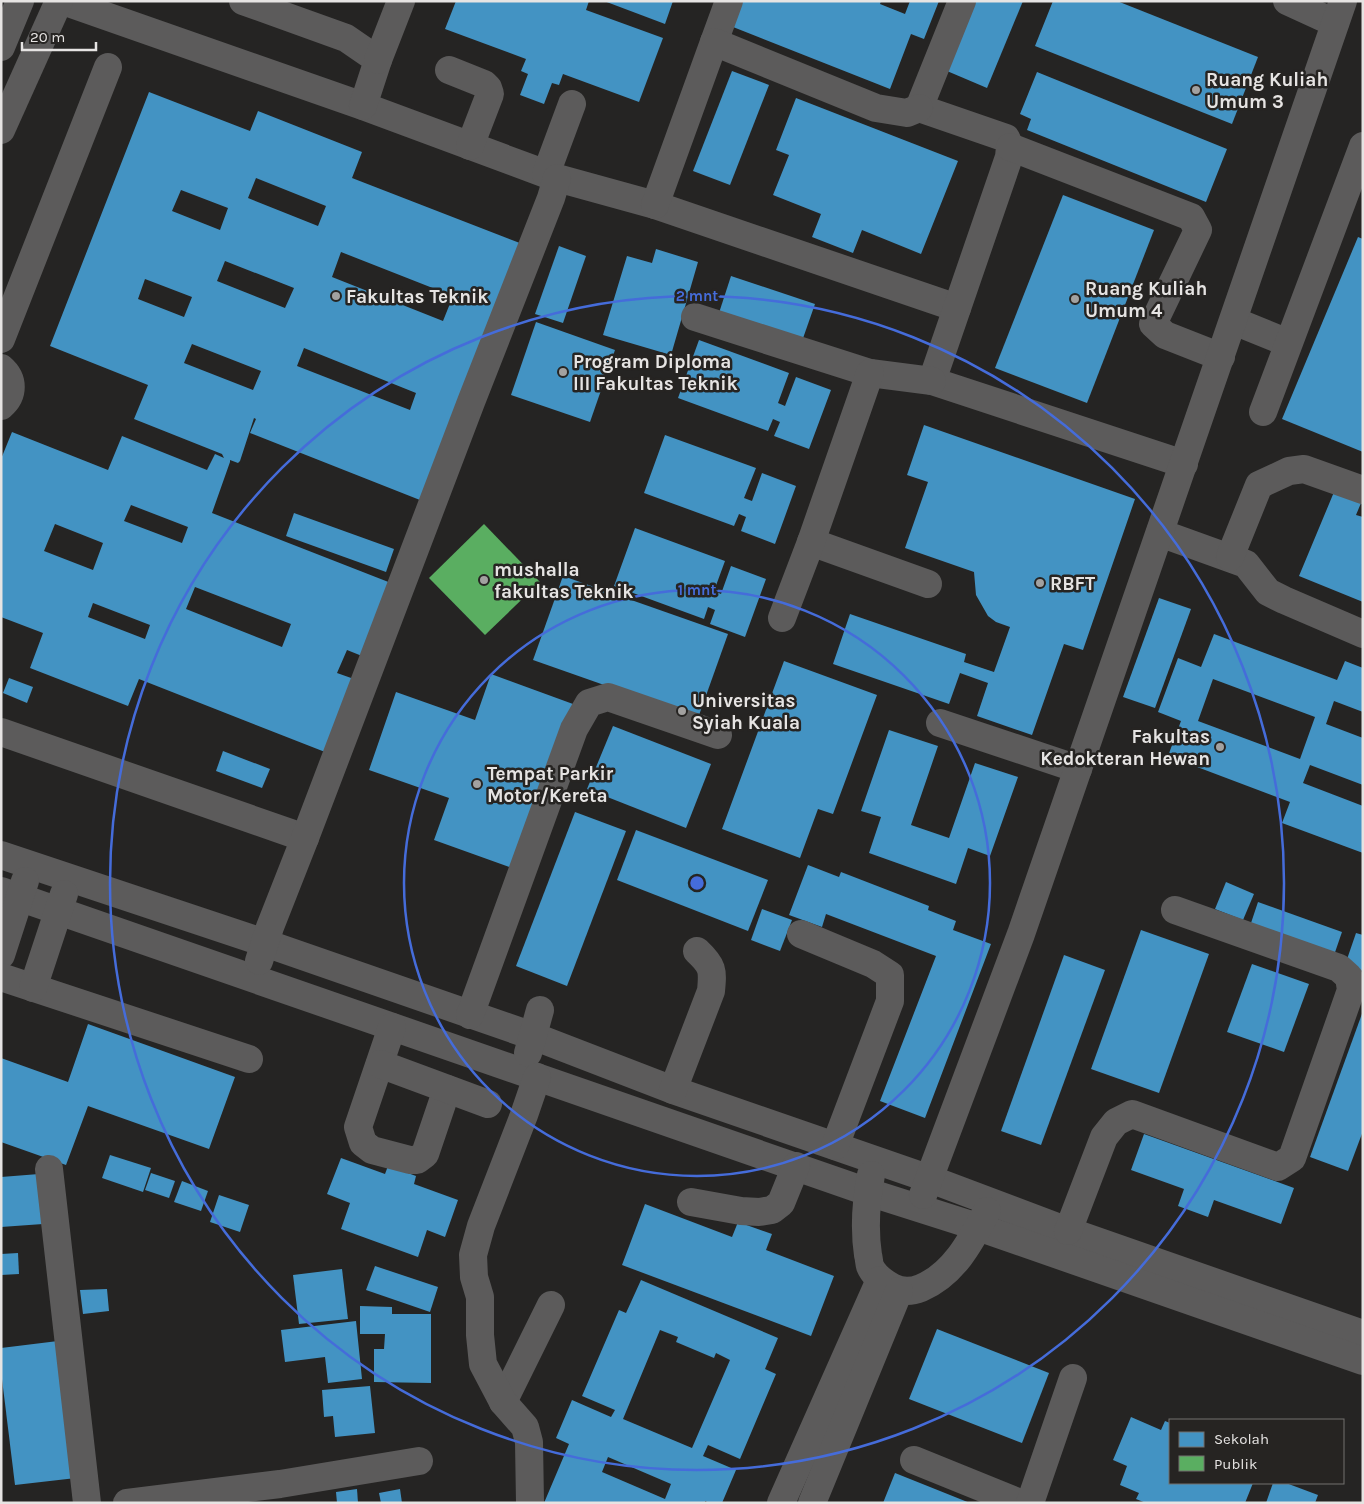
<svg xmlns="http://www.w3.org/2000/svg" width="1364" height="1504" viewBox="0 0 1364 1504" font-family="Karla,sans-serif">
<rect width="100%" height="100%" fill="#252423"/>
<g fill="#4393c3" fill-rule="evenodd">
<path d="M456,1h133l-3,9 77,28 -24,64 -76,-28 -4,11 -7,-2 -8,21 -24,-9 8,-21 -7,-3 5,-12 -81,-30z"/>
<path d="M604,1h69l-8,23z"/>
<path d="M737,1h144l-1,3 25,10 5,-13h29l-15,38 -13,-5 -21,55 -162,-64z"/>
<path d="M976,1h47l-36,87 -40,-17z"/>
<path d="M1053,1h64l141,56 -26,67 -197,-78z"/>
<path d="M732,71l37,14 -39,100 -37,-14z"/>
<path d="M1037,72l190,77 -21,53 -179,-72 4,-11 -11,-5z"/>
<path d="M149,92l101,39 8,-20 104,41 -10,26 173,67 -100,257 -175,-69 6,-14 -2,-1 -14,43 -2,2 -8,-3v2l-18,51 179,70 -29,73 -15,-6 -10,23 17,6 -29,73 -186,-73 -11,27 -98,-38 13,-35 -42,-16v-158l11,-27 96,38 14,-34 85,34 8,-16 9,4 -2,-4 -88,-35 14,-34 -98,-39zM256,178l70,28 -8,20 -70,-28zM181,190l47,18 -8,22 -48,-19zM341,252l112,44 -10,25 -111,-44zM225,261l69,27 -9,20 -68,-27zM145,279l47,18 -8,20 -46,-18zM192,344l69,27 -8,19 -69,-27zM304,348l112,45 -6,17 -113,-44zM131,505l57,22 -6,16 -58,-22zM55,524l48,19 -10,27 -49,-19zM195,587l96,37 -9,23 -96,-38zM93,603l57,22 -5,14 -57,-22z"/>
<path d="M796,98l162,63 -37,93 -59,-24 -9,23 -41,-16 9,-23 -48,-19 16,-40 -13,-5z"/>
<path d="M1063,195l91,35 -67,173 -92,-35z"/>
<path d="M1358,237l5,2v213l-81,-33z"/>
<path d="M559,246l27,10 -23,67 -28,-9z"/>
<path d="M656,249l42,13 -27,93 -68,-20 24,-79 25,7z"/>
<path d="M731,276l84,28 -14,40 -83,-28z"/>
<path d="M536,322l79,28 -25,72 -79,-27z"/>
<path d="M699,340l90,33 -11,30 7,3 11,-29 35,13 -22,59 -35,-13 6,-14 -7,-3 -5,12 -90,-33z"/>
<path d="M924,425l211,74 -52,151 -19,-6 -32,91 -55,-19 11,-33 -28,-10 -11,31 -116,-40 17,-50 116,40 -2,8 30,10 16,-45 -14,-5 -8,-6 -12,-21 -2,-23 -69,-24 23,-66 -21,-7z"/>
<path d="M665,435l91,33 -12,30 8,3 10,-28 34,13 -21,58 -34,-13 5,-14 -7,-3 -5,12 -90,-33z"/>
<path d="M1334,492l27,11 -5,12 7,2v85l-64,-26z"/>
<path d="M294,513l100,36 -8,23 -100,-36z"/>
<path d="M635,528l90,33 -11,30 7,3 10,-28 35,13 -21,58 -35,-13 5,-14 -7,-3 -4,12 -90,-33z"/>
<path d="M563,576l165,58 -30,84 -165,-58z"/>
<path d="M1159,598l32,11 -36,99 -32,-11z"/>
<path d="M1214,634l123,46 8,-19 18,7v44l-29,-11 -8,23 37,14v47l-53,-20 -7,18 60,23v47l-81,-30 8,-21 -122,-46 13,-35 -23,-9 20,-54 23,9zM1213,679l102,38 -15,42 -102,-38z"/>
<path d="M784,661l93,34 -44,119 -15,-5 -18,49 -78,-29z"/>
<path d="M491,674l82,30 -58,165 -81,-29 15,-42 -80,-28 27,-78 79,28z"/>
<path d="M9,678l24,9 -6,16 -24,-10z"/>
<path d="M613,726l98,38 -25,64 -99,-39z"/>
<path d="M889,730l49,16 -27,79 38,13 26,-75 43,14 -28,79 -22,-8 -12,36 -87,-31 12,-36 -20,-6z"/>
<path d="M223,751l47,18 -8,19 -46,-17z"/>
<path d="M575,812l51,19 -59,155 -51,-20z"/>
<path d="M636,830l132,50 -20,51 -131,-51z"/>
<path d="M808,865l31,12 2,-5 88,34 -1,4 28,11 -3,9 38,14 -66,174 -45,-17 56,-145 -110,-42 -4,13 -33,-12z"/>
<path d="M1226,882l28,12 -11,26 -28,-11z"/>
<path d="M1258,902l84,30 -10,29 -84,-29z"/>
<path d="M762,909l30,11 -12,31 -29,-11z"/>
<path d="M1141,930l68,24 -50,139 -68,-24z"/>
<path d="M1356,933l7,2v36l-18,-6z"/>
<path d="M1064,955l41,15 -64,175 -40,-14z"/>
<path d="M1252,964l57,20 -25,68 -57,-20z"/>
<path d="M1363,1011v120l-15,40 -38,-14z"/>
<path d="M88,1024l147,53 -26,72 -121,-43 -22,59 -65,-23v-84l67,24z"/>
<path d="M1144,1134l150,54 -13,36 -67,-24 -6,17 -30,-11 6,-17 -53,-19z"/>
<path d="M110,1155l41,13 -8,24 -41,-14z"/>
<path d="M341,1158l44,16 3,-8 28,10 -2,8 44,16 -13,37 -18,-7 -9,27 -77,-28 9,-26 -23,-9z"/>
<path d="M151,1173l24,8 -6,17 -24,-8z"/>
<path d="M39,1174l4,50 -42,3v-50z"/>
<path d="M182,1181l26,10 -7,20 -27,-9z"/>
<path d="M219,1195l30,10 -9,27 -30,-10z"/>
<path d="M645,1204l87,33 6,-15 34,12 -6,16 68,26 -23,60 -189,-71z"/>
<path d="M18,1253l1,21 -18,1v-21z"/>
<path d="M375,1266l63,21 -8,25 -64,-22z"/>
<path d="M342,1269l6,50 -49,5 -6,-49z"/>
<path d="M641,1280l137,58 -13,31 11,5 -36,85 -32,-14 -5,11 33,14 -14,33h-13l-4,-2v2h-161l25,-59 -13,-6 16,-38 39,17 4,-7 -33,-14 37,-86 7,3zM660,1330l18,7 -2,5 38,16 2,-5 14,7 -38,88 -69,-29zM608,1457l63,27 -6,15 -63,-27z"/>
<path d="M107,1289l2,22 -26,3 -3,-24z"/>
<path d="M360,1306l32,1v7h39v69l-57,-1v-33h10l1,-15h-25z"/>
<path d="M356,1321l6,58 -34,4 -3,-26 -40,5 -4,-32z"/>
<path d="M937,1329l112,44 -27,70 -113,-44z"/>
<path d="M58,1341l18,137 -61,7 -14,-114v-23z"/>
<path d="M370,1386l5,47 -40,4 -2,-21 -9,1 -2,-27z"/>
<path d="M1131,1417l30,13 4,-9 5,2v60h83l-8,20h-99l-10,-4 3,-6 -19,-8 7,-19 -14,-6z"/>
<path d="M895,1473l75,30h-87z"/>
<path d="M1273,1483h13l32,12 -3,8h-49z"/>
<path d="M357,1489l1,14h-21l-1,-11z"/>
<path d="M400,1489l2,14h-21l-2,-10z"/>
</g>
<path fill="#5aae61" d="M484,524l56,58 -55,53 -56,-57z"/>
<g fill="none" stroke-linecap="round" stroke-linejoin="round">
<g stroke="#5c5b5b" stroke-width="28">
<path d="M63,1l300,105 194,72 98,27 302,103"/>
<path d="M243,1l103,37 32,22 -15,46"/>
<path d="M962,1l-43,107 87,30 4,9 -1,10 -77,224 252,83"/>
<path d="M1287,1l48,22"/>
<path d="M714,42l15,-41"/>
<path d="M1,47l19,-46"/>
<path d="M378,60l23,-59"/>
<path d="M449,70l35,14 4,4 2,6 -20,52"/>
<path d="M1,130l58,-129"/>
<path d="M1010,147l181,70 7,13 -45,94 12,11 56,22"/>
<path d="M546,174l26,-70"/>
<path d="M655,205l59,-163 162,66 31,5 12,-5"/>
<path d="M695,317l175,56 62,8"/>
<path d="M1234,321l54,22"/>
<path d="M1,339l107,-272"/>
<path d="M1,368c13,11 13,27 0,38"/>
<path d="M1263,412l100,-266"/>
<path d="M1160,533l86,31 22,28 16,8 79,34"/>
<path d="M811,542l117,42"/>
<path d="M1230,557l29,-72 30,-14 15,-2 59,21"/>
<path d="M782,618l29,-76 59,-169"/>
<path d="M940,723l138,46"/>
<path d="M1,732l304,106"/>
<path d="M1,855l264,88 268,93 140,54 257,89 138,52 295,103"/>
<path d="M1,891l867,301 110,35 385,134"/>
<path d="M801,934l72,30 17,11v26l-55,145"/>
<path d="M1,955l24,-74"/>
<path d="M259,961l11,-34 35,-89 166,-436 80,-204 6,-20"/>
<path d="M1,977l248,82"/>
<path d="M33,988l31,-94"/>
<path d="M470,1015l104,-286 15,-26 19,-6 110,38"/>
<path d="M392,1027l-34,100 5,16 9,7 38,10h7l8,-6 22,-65"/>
<path d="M528,1053l12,-43"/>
<path d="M380,1064l108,40"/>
<path d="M673,1090l38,-99c2,-21 2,-25 -14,-40"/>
<path d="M49,1169l38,334"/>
<path d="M871,1175c-5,26 -7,53 -3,80 1,3 1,8 2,11 4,10 13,16 22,21 9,5 19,5 29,1 33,-14 50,-47 66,-77"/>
<path d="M923,1195l98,-261 322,-933"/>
<path d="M691,1202l50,9 18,1 13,-2 9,-7 15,-37"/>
<path d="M1068,1231l36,-94 12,-15 16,-8 146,53 14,-9 59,-168 -2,-13 -10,-9 -164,-58"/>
<path d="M503,1402l48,-97"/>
<path d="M914,1460l106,43"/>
<path d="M127,1503l153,-19 139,-23"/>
<path d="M530,1503l-1,-61 -4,-15 -22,-25 -20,-38 -3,-29v-38l-6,-20 -1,-22 8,-29 43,-111 13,-38"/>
<path d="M781,1503l99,-223"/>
<path d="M812,1503l87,-212"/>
<path d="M1030,1503l43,-125"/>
</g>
</g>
<g fill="none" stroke="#456cda" stroke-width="2.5">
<circle cx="697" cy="883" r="293"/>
<circle cx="697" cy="883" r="587"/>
</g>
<g fill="#a2a1a0" stroke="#262422" stroke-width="2">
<circle cx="1196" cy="90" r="5"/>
<circle cx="336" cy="296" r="5"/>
<circle cx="1075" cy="299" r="5"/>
<circle cx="563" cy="372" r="5"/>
<circle cx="484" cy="580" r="5"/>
<circle cx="1040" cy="583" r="5"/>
<circle cx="682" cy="711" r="5"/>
<circle cx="1220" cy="747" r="5"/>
<circle cx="477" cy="784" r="5"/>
</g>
<g text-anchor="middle" stroke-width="5" stroke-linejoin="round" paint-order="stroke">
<g font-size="19" font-weight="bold" fill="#e6e4e3" stroke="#262422" text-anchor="start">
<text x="1206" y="86">Ruang Kuliah<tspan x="1206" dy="22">Umum 3</tspan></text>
<text x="1085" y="295">Ruang Kuliah<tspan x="1085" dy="22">Umum 4</tspan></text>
<text x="346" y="303">Fakultas Teknik</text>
<text x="573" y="368">Program Diploma<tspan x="573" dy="22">III Fakultas Teknik</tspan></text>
<text x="494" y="576">mushalla<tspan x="494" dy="22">fakultas Teknik</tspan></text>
<text x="1050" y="590">RBFT</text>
<text x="692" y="707">Universitas<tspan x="692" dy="22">Syiah Kuala</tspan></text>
<text x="1210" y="743" text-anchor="end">Fakultas<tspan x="1210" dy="22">Kedokteran Hewan</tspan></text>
<text x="487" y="780">Tempat Parkir<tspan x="487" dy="22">Motor/Kereta</tspan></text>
</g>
</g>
<circle cx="697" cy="883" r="8" fill="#456cda" stroke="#262422" stroke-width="2.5"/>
<g font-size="15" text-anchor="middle" font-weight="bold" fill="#456cda" stroke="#262422" stroke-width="5" stroke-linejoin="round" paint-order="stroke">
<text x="697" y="301">2 mnt</text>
<text x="697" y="595">1 mnt</text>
</g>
<rect width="1364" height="1504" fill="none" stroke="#e6e4e3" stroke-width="5"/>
<rect x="1169" y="1419" width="175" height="65" fill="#262422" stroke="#73716f"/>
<rect x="1179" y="1432" width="25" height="15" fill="#4393c3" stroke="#73716f"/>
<text x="1214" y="1444" font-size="15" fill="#e6e4e3">Sekolah</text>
<rect x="1179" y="1456" width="25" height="15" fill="#5aae61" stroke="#73716f"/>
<text x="1214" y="1469" font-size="15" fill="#e6e4e3">Publik</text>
<path d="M22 42v8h74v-8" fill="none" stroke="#e6e4e3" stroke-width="2.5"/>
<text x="30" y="42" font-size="15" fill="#e6e4e3" stroke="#262422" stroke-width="4" paint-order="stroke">20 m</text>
</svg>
